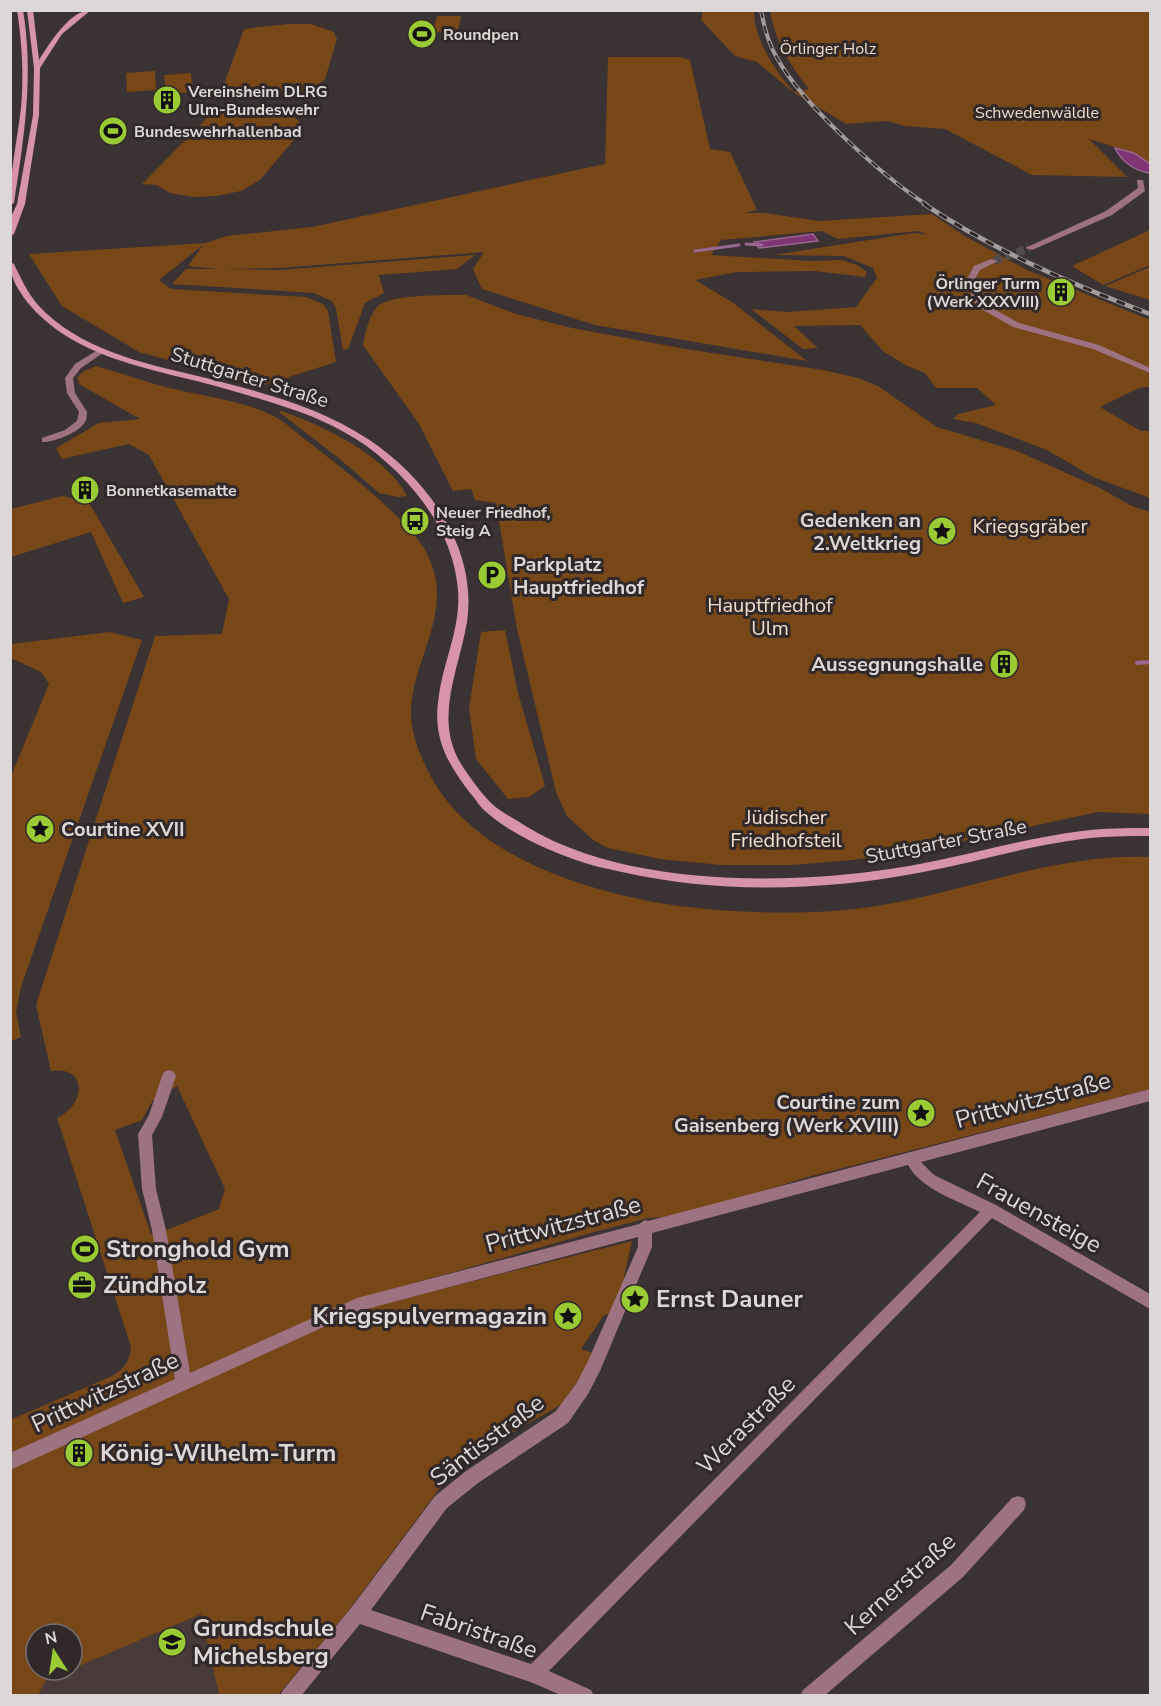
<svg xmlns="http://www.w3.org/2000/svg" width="1161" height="1706" viewBox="0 0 1161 1706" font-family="'Nunito Sans',sans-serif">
<rect width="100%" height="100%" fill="#3b3233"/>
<path fill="#493a3a" d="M201,1614l18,81 -181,1 8,-16z"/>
<g fill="#774718" fill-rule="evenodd">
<path d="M703,11h51c0,27 21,61 40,81l15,-3c-19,-24 -34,-48 -39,-78h380v153l-16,-11 -45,-14 38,38 -95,-2 -87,-46 -40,-3 -18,-5 -41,3 -53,-32 -36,-30 -22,-6 -34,-36z"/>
<path d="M437,16h24l-3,17 -25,-1z"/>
<path d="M288,24h23l23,8 3,7 -12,40c-31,28 -68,9 -103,11l22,-61z"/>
<path d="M608,57h71l11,3 20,89 20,3 27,58 -12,3h20l54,8 113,-7 31,21 64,35 123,50v67l-11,1 -39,19 41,24h9v67l-57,-21 -46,-27 -71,-27 -23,-4 5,-5 38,-9 -19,-17h-41l-11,-15 -18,-7 -24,-15 -23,-26 -66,1 24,22 -15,1 -52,-40 36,3 69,-5 21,-29 -4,-10 -29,-12 -71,-1 141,-22 14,2 -10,-4 -80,8 -16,-8 -101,9 -10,15 100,6 31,-1 15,5 10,7 -2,5 -51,-6 -77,1 -42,8 37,22 75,59 -212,-36 -113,-36 -9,-20 11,-17 -205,16 -60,1 61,1 195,-15 -18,14 -78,6 5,18 -19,10 -17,46 -5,1 -7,-42 -4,-7 -18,-8 -142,-9 14,-15h31l-29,-3 15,-21 -44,35 12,9 135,8 17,7 5,7 8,51 -75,24 -122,-34 -77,-46 -33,-52 177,-11 21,-7 85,-9 293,-63z"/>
<path d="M155,71l1,19 -29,2 -1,-19z"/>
<path d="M191,73l2,19 -27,2 -2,-19z"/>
<path d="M251,110c17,-1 46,-1 52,19l-43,51 -19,11 -24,5 -24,1 -23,-4 -13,-8 -15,-1 71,-72 14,2z"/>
<path d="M1150,230v35l-47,20 -31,-19z"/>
<path d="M1150,267v33l-45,-14z"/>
<path d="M466,295l50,19 56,14 114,21 137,21 35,8 20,8 59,41 80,24 83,37 32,18 18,6v302l-52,-2 -186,40 -60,8 -60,5h-71l-61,-6 -52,-11 -15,-8 -26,-24 -11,-24 -39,-163 -21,-126 -21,-3 -4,-11 -18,2 -34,-67 -56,-79c2,-12 6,-30 15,-39 13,-12 70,-11 88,-11z"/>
<path d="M96,366c29,8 57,19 87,25 31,7 65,11 94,27 12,7 22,17 33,25 36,29 80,61 109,98 7,9 12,20 15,31 13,48 -21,91 -23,137 -1,20 7,42 16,60 39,82 143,117 227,133 59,11 149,14 209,6 96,-13 189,-55 287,-51v232l-346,89 -116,38 -40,2 -50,13 -247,70 -161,86 173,-78 269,-68 -16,72 -12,2 -23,34 15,5 -34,50 -105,61 -112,150 -67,80h-59l-18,-81 -129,55v-35h-36v36h34l-24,10 -8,15h-27l-1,-275 102,-44c12,-7 18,-15 19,-29l-74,-229c29,-13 31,-53 -6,-47l-15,-66 119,-369 67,-2 7,-35 -80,-144 -20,-11 -67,15 -6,-11 43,-25 41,-4 -61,-35 -2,-6 5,-6zM177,1086l48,103 -6,20 -60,24 -8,1 -36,-104 27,-10 11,-20z"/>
<path d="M281,411c41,14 106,45 126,85l-9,1 -19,-4 -38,-33 -62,-48z"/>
<path d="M62,496l26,5 56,96 -21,6 -32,-71 -80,25v-48z"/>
<path d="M505,630l13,63 27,93 -16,11 -21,2 -32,-40 -7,-51 12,-76z"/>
<path d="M110,632l32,8 -121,347 -5,25 5,25 -10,4v-265l38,-92 -8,-12 -30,-14v-14z"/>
</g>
<g fill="#7f3573" stroke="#9b6691" stroke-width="1.5">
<path d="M1115,148l19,5 16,11v9c-14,-1 -29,-12 -35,-25z"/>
<path d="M813,234l5,7 -59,7 -5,-6z"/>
</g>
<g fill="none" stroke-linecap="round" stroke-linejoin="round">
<g stroke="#9b6691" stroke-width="3">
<path d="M746,244l16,1"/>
<path d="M695,251l44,-6"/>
</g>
<path stroke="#9b6691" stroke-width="4" d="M1137,663l13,-1"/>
<path stroke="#534b4c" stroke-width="8" stroke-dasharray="8 4" stroke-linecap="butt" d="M994,261l35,-13"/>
<g fill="#9d7281" fill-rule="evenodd">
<path d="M1137,180h6l2,11 -33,24 -80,35 -7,-2 81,-37 32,-23z"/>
<path d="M991,259l7,2 -18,9 -5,9 5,19 9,8 30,17 80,22 51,23v5l-57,-24 -80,-22 -30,-17 -10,-9 -6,-22 7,-13z"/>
<path d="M99,349l7,2 -25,17 -8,10 2,15 12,19c0,3 0,7 -2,10 -5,10 -32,21 -43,20v-4l23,-8 12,-9 2,-9 -12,-19 -2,-15 10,-14z"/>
<path d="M169,1070l5,2 2,4 -14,41 -10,18 4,54 10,41 24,143 167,-75 282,-74 6,-4 3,1 502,-132v12l-229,61 13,13 62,30 154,89v15l-158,-91 -443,453 42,19 3,6h-31l-30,-13 -173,-59 -59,72h-21l3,-6 68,-82 84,-112 31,-25 90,-60 20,-27 12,-23 50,-114v-10l-279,74 -349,159v-17l165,-74 -23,-149 -10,-41 -4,-55 11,-19 13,-39 2,-4zM908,1165c13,24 48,35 72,47l-449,452 -160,-54 76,-102 31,-25 90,-60 20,-29 12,-23 52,-124v-14z"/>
<path d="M1018,1496l6,2 2,6 -2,6 -61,67 -139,119h-24l3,-6 148,-125 61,-67z"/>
</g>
<g fill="#d793ac" fill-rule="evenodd">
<path d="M17,10h6c11,66 1,128 -9,193l-4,2c0,-33 7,-64 11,-97 3,-33 1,-65 -4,-98z"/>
<path d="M27,10h6l6,50c10,-16 31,-50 52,-50l-29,24 -22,34 -1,47 -14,89 -11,30 -4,2v-17l7,-15 16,-89 1,-47z"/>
<path d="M10,262l4,2c9,19 17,36 33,50 43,39 104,51 159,64 55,14 114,29 162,61 59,39 110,109 99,183 -8,48 -35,99 -4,145 8,12 18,26 28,36 7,7 17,12 25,17 97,66 261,66 374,49 65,-9 127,-30 192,-38 23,-3 45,-3 68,-3v8c-22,0 -45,0 -68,3 -56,7 -109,24 -164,34 -97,18 -199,21 -296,-1 -12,-3 -25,-5 -37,-9 -32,-10 -75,-29 -100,-52 -6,-5 -10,-13 -15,-18 -24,-32 -38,-56 -31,-98 5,-35 22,-68 19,-105 -4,-51 -35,-96 -73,-129 -24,-22 -55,-38 -85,-49 -29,-10 -58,-19 -88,-27 -65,-17 -139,-28 -184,-82 -10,-13 -18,-25 -18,-41z"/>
</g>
<g stroke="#a29c9c" stroke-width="4">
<path id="rail-far1" d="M761,10c3,17 7,33 16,48 26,47 104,117 150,147"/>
</g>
<g stroke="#a29c9c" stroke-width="4.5">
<path id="rail" d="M924,204c71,47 147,80 226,110"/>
</g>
<use href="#rail-far1" stroke="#312929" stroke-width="2" stroke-dasharray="8" stroke-linecap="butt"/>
<use href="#rail" stroke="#312929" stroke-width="3" stroke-dasharray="9" stroke-linecap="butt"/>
</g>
<defs>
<g id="stadium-disc" transform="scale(1.5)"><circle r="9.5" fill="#9acb34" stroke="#312929"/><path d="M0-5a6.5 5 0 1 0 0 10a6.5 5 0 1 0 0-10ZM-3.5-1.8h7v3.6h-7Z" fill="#111"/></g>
<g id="building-disc" transform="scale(1.5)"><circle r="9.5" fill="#9acb34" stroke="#312929"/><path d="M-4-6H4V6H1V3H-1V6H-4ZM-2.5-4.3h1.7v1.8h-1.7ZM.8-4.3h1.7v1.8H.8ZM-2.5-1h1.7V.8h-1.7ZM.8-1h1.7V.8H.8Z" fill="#111"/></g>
<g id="bus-disc" transform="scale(1.5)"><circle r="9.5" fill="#9acb34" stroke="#312929"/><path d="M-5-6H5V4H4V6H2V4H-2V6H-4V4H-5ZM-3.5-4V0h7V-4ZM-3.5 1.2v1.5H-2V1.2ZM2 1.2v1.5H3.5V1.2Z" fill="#111"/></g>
<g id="sight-disc" transform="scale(1.5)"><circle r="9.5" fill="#9acb34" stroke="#312929"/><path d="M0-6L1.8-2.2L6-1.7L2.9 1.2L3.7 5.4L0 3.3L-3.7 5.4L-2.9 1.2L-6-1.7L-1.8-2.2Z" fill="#111"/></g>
<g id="parking-disc" transform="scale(1.5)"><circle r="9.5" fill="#9acb34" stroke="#312929"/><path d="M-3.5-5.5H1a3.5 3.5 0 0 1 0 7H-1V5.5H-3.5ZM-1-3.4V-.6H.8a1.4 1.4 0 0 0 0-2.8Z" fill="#111"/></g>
<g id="office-disc" transform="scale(1.5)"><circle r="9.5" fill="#9acb34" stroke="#312929"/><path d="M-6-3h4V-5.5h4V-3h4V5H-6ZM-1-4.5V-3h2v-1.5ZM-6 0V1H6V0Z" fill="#111"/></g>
<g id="school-disc" transform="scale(1.5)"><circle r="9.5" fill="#9acb34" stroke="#312929"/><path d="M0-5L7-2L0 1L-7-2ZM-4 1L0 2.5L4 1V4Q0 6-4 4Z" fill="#111"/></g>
</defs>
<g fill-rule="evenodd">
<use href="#stadium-disc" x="422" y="34"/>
<use href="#building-disc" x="167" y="100"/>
<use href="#stadium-disc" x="113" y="131"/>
<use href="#building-disc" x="1061" y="292"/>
<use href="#building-disc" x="85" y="490"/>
<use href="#bus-disc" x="415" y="521"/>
<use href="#sight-disc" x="942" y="531"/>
<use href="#parking-disc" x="492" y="575"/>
<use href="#building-disc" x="1004" y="664"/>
<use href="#sight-disc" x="40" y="829"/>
<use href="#sight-disc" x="921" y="1113"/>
<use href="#stadium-disc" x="85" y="1249"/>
<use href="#office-disc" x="82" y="1285"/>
<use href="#sight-disc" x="635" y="1299"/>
<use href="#sight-disc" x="568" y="1316"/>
<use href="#building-disc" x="79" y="1453"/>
<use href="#school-disc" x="172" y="1642"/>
</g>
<g text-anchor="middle" stroke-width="6" stroke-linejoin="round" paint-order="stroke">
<g font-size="16" font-weight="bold" fill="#ddd8d7" stroke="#312929" text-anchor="start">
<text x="443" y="40">Roundpen</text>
<text x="188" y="97">Vereinsheim DLRG<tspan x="188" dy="18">Ulm-Bundeswehr</tspan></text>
<text x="134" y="137">Bundeswehrhallenbad</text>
<text x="1040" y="289" text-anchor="end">Örlinger Turm<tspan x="1040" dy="18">(Werk XXXVIII)</tspan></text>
<text x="106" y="496">Bonnetkasematte</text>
<text x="436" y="518">Neuer Friedhof,<tspan x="436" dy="18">Steig A</tspan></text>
</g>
<g font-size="16" fill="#f1ddcc" stroke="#312929">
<text x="828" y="54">Örlinger Holz</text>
<text x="1037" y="118">Schwedenwäldle</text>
</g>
<g font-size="20" fill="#ddd8d7" stroke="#312929">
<text transform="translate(250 377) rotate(17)" y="7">Stuttgarter Straße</text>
<text transform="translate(946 841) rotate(-11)" y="7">Stuttgarter Straße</text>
</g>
<g font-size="20" font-weight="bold" fill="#ddd8d7" stroke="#312929" text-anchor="end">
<text x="921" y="527">Gedenken an<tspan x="921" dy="23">2.Weltkrieg</tspan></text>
<text x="513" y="571" text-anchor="start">Parkplatz<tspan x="513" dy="23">Hauptfriedhof</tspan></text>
<text x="983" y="671">Aussegnungshalle</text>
<text x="61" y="836" text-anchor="start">Courtine XVII</text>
<text x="900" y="1109">Courtine zum<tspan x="900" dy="23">Gaisenberg (Werk XVIII)</tspan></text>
</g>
<g font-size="20" fill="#f1ddcc" stroke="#312929">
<text x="1030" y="533">Kriegsgräber</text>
<text x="770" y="612">Hauptfriedhof<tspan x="770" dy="23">Ulm</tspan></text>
<text x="786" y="824">Jüdischer<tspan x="786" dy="23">Friedhofsteil</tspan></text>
</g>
<g font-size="24" fill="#ddd8d7" stroke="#312929">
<text transform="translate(1033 1100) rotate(-15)" y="8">Prittwitzstraße</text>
<text transform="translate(1039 1213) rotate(29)" y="8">Frauensteige</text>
<text transform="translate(563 1224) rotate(-15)" y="8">Prittwitzstraße</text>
<text transform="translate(105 1392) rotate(-25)" y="8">Prittwitzstraße</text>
<text transform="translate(746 1425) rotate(-45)" y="8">Werastraße</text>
<text transform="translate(487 1440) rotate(-37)" y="8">Säntisstraße</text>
<text transform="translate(900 1584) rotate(-42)" y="8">Kernerstraße</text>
<text transform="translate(479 1631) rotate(19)" y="8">Fabristraße</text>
</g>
<g font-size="24" font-weight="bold" fill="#ddd8d7" stroke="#312929" text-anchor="start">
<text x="106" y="1257">Stronghold Gym</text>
<text x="103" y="1293">Zündholz</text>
<text x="656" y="1307">Ernst Dauner</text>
<text x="547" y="1324" text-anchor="end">Kriegspulvermagazin</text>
<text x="100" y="1461">König-Wilhelm-Turm</text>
<text x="193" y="1636">Grundschule<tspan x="193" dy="28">Michelsberg</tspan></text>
</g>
</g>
<rect width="1161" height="1706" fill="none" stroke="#ddd8d7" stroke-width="24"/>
<g transform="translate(54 1652) rotate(348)"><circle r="28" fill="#312929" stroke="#766f6f" stroke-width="1.5"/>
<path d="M0-4.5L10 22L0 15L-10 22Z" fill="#9acb34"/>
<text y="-9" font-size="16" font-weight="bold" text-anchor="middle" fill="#ddd8d7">N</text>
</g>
</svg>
